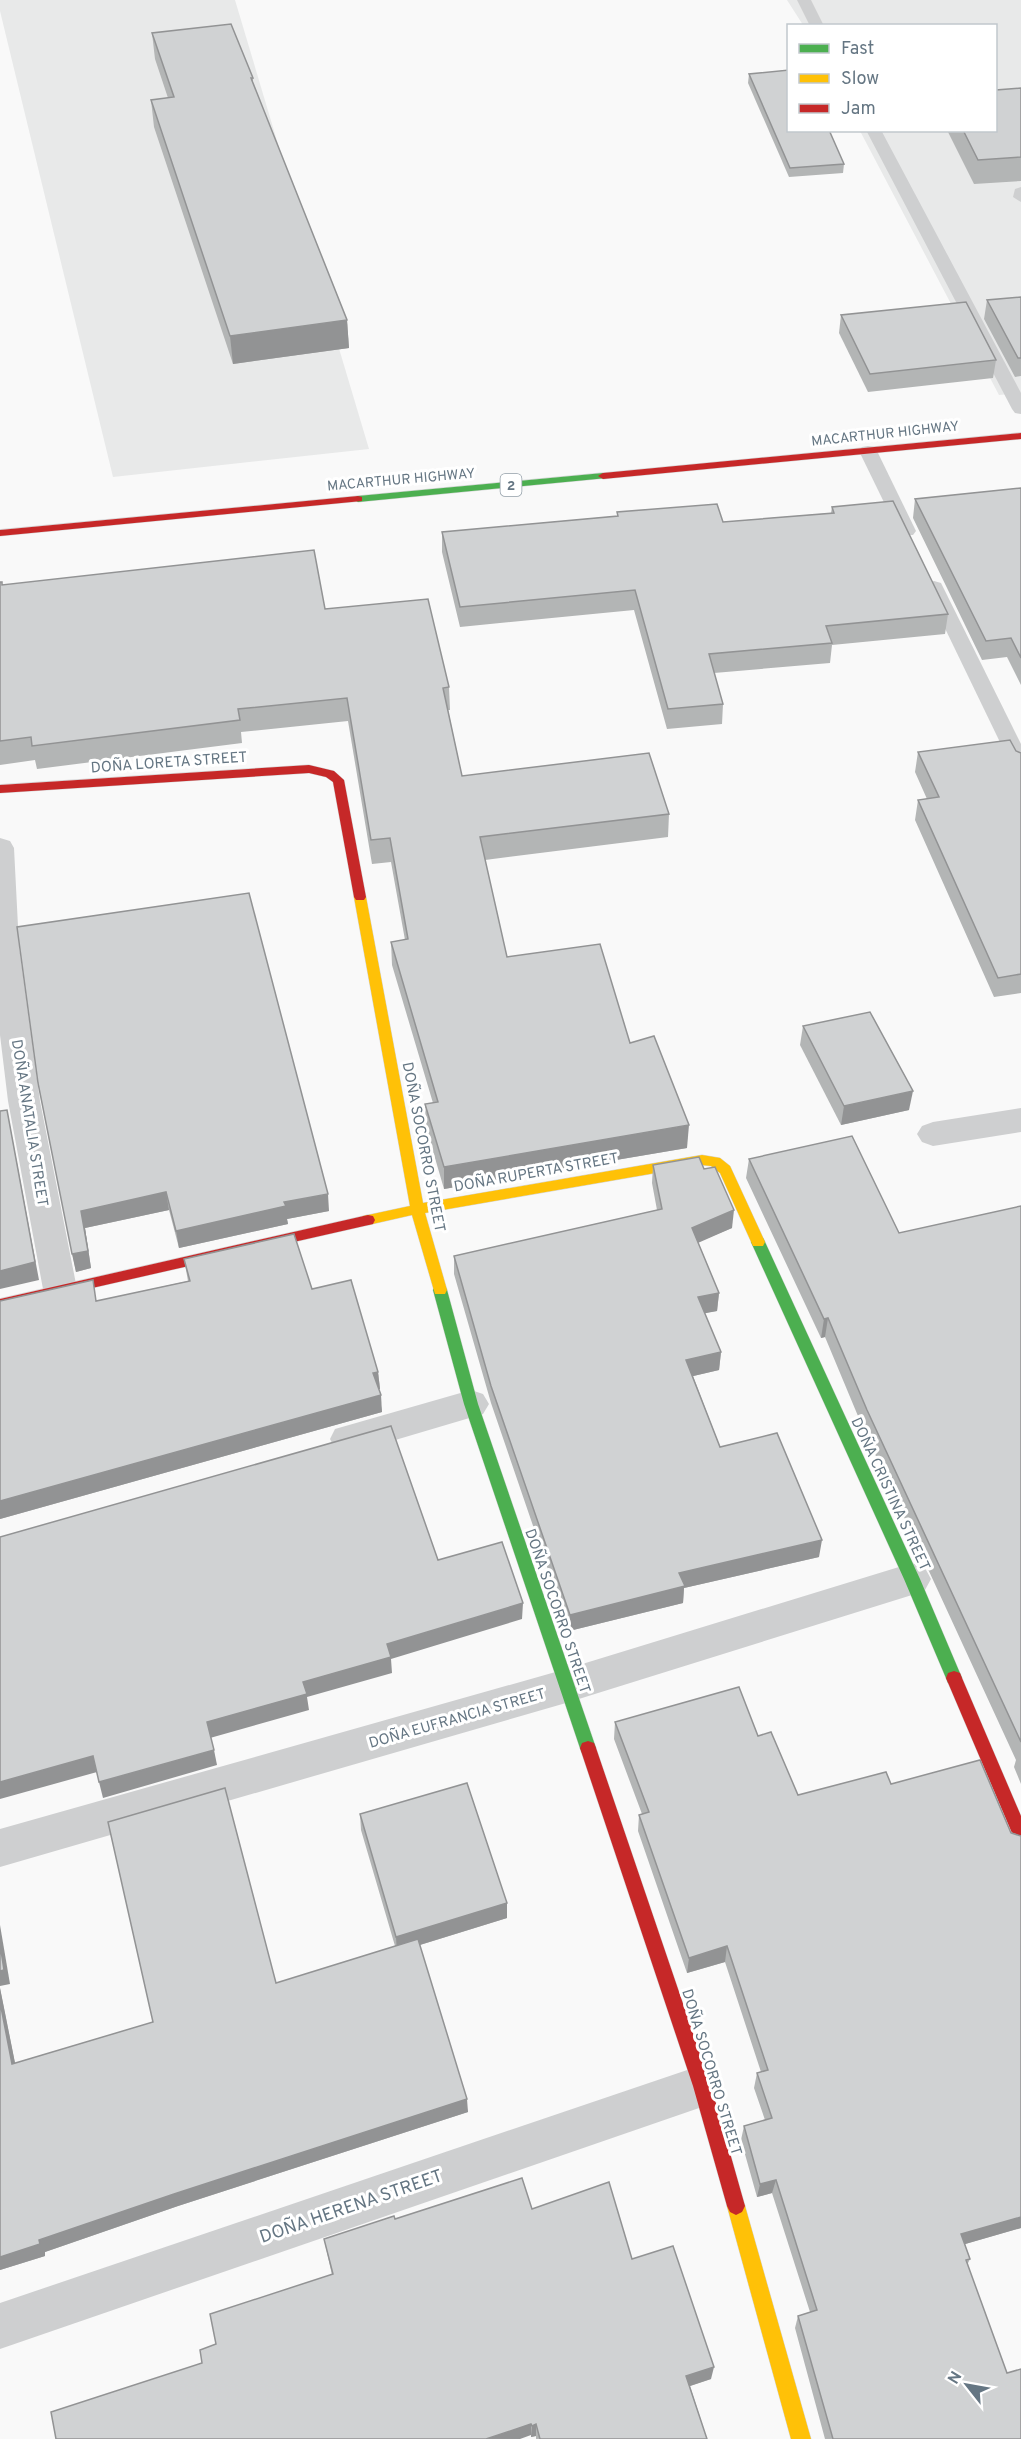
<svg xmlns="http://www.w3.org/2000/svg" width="1021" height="2439" viewBox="0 0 1021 2439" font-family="Overpass,sans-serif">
<rect width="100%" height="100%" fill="#f9f9f9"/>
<g fill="#e8e9e9">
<path d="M0,0h235l134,449 -256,28 -113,-466z"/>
<path d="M787,0h234v393l-22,2 -139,-264 136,-1v-104l-193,-1z"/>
</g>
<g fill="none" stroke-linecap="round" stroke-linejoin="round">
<g stroke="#d5d6d7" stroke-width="1">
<g id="fast">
<path d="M603,473l5,3 -1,2 -249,24 -5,-3 5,-3z"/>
<path d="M758,1237l5,1 2,4 155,337 42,99 -2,5 -6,2 -6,-2 -2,-5 -42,-99 -153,-337 2,-4z"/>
<path d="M440,1285l5,1 2,4 31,114 118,344 -2,5 -6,2 -6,-2 -2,-5 -116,-344 -31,-114 2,-4z"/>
</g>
</g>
<g stroke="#d5d6d7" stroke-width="1">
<g id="slow">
<path d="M360,893l6,4 57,306 279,-48 18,3 10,8 35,76 -2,4h-10l-33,-73 -9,-7 -9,-1 -277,48 22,77 -2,4h-10l-23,-79 -44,10 -5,-1 -2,-4 2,-4 5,-1 42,-9 -56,-309z"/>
<path d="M736,2197l6,3 3,6 66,233h-20l-64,-233 3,-6z"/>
</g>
</g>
<g stroke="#d5d6d7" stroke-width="1">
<g id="jam">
<path d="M1021,433v6l-418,40 -5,-3 5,-3z"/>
<path d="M358,496l4,1v4l-362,35v-6z"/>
<path d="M309,765l25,6 10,9 22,117 -2,3h-8l-2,-3 -21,-115 -7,-5 -17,-4 -309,20v-8z"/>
<path d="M368,1215l5,1 2,4 -2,4 -373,85v-10z"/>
<path d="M954,1671l6,2 2,5 59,138v27l-6,-3 -69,-162 2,-5z"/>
<path d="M588,1741l6,2 2,5 115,338 34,120 -3,6 -6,3 -6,-3 -3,-6 -34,-120 -113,-338 2,-5z"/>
</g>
</g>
<g fill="#cecfd0" fill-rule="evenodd">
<path d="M797,0h14l13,26h-14z"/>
<path d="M866,130h15l140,263v21l-6,-1 -3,-4z"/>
<path d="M1021,187v15l-8,-5 2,-8z"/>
<path d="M868,446l6,1 3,4 39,80 -3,4h-12l-3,-4 -39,-80 3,-4z"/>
<path d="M934,581l7,2 2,4 78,157v28l-7,-2 -3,-5 -86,-178 2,-4z"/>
</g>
<g fill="#cecfd0" fill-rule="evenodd">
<path d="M0,838l10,3 4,7 5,98 21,155 37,188 -5,9 -12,4 -12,-4 -5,-9 -35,-188 -8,-66z"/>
<path d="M1021,1108v24l-88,14 -11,-4 -5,-8 5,-8 11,-4z"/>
<path d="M471,1390l12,4 6,10 -6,10 -135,40 -13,-5 -5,-10 5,-10z"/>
<path d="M912,1563l13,5 6,11 -6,11 -13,5 -346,108 -566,164v-38l566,-160z"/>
<path d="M702,2065l15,6 6,15 -6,15 -15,6 -702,242v-46z"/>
</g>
<use href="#fast" fill="#4caf50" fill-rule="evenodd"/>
<use href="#slow" fill="#ffc107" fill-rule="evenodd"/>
<use href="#jam" fill="#c62828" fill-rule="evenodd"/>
</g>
<g fill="#b3b5b5">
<path d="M152,33l101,45v6l94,236 2,28 -116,16 -79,-237 -3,-27 17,-2 -13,-39z"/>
<path d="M749,74l95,90 -1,9 -54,4 -41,-94z"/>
<path d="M1021,88v93l-47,3 -27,-54h49z"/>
<path d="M1021,297v79l-6,1 -31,-58 3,-19z"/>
<path d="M841,315l155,45 -3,18 -125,14 -29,-59z"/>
<path d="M1021,488v197l-14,-28 -25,3 -69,-142 2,-19z"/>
<path d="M832,507l116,107 -3,20 -113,11 -2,18 -116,10 9,31 -1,20 -55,5 -33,-119 -174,17 -18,-75v-20l175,-16v-4l106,10 108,-9z"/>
<path d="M0,582l2,3 323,24 124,78 1,23h-2l14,66 207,38 -1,23 -183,23 22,97 123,86 57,105 -243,41 -18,-62 -1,-23 8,-1 -41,-138 -1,-23 14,-2 -14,-78 -19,2 -24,-143 -107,11 1,11 -205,26 -2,-9 -35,5z"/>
<path d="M1016,751l5,2v240l-27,4 -79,-177 3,-20 9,-1 -12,-27 3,-20z"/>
<path d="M803,1026l106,84 -68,15 -41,-80z"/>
<path d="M38,1083l291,128 -42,8 1,5 -109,24 -10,-38 -84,18 6,40 -15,4z"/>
<path d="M749,1159l150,74 122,-27v578l-7,-17 2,-7 -153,-332 -38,-91 -4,1 -75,-160z"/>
<path d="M653,1165l51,4 28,59 -34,14 21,51 -2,18 -13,2 17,39 -2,18 -26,6 27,71 99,110 -135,31 -1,15 -114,28 -78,-228 -37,-129v-18l203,-46 -5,-27z"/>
<path d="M184,1259l128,30 66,83 2,17h-2l4,23 -382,107v-218h97l91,-20z"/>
<path d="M615,1722l143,14 40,59 93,-11 130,52v392l-56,16 5,15 -3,6 54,174h-196l-30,-111 3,-12 12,-4 -38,-119 -15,4 -16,-57 3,-14 21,-6 -11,-32 3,-15 4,-1 -36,-110 -38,11 -49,-142 1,-16 3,-1 -28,-75z"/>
<path d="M360,1814l147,89v15l-87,27 48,167 -290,94 -133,46v4l-45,14v-282l15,75 138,-41 242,-76 -34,-116z"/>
<path d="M532,2209l100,50 79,120 -21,7 17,53h-171v-3l-5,1v-2l-329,-72 14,-19 116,-69 -8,-36 71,-20z"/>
</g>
<g fill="#929394">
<path d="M347,320l2,28 -116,16 -3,-28z"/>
<path d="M913,1091l-4,19 -68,15 3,-19z"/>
<path d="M7,1110l32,170 -39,9v-18z"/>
<path d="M689,1125l-2,23 -243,41v-22z"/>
<path d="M166,1192l3,18 -84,18 6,40 -15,4 -4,-18 9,-43z"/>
<path d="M328,1194l1,17 -42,8 1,5 -109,24 -3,-17 108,-29z"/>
<path d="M734,1210l-2,18 -41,18 1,-18z"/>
<path d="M719,1293l-2,18 -21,4 2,-18z"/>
<path d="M828,1318l-3,19 -4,1 3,-19z"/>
<path d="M721,1352l-2,18 -34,8 1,-18z"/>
<path d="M378,1372l2,17 -6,1 -1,-17z"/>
<path d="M381,1395l1,17 -382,107v-18z"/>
<path d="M822,1540l-3,17 -135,31 -1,15 -114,28 1,-16 109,-42z"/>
<path d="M523,1603l-1,16 -131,40 1,14 -85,24 2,13 -99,28 -3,-16 96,-40 84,-38z"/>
<path d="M214,1750l3,15 -114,33 -4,-16z"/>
<path d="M93,1756l4,16 -97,27v-17z"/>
<path d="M507,1903v15l-110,34 -1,-15z"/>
<path d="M0,1925l10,59 -10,2z"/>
<path d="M727,1946l-2,16 -38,11 2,-15z"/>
<path d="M0,1988l18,90 -6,-14 -12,-62z"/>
<path d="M467,2099l1,13 -290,94 -133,46v4l-45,14v-13l39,-17 135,-46z"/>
<path d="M776,2180l-4,13 -15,4 3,-13z"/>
<path d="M1021,2217v11l-66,19 6,-13z"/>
<path d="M714,2367l-3,12 -27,9 2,-12z"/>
<path d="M531,2424v11l-11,4h-34z"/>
<path d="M536,2424v12l-5,1 1,-11z"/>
</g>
<g fill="#d0d2d3" stroke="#929394" stroke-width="1.5">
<path d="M231,24l22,54h-2l96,242 -117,16 -79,-236 23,-3 -22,-64z"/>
<path d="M789,70v60h40l15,34 -54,4 -41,-94z"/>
<path d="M1021,88v69l-43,3 -15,-30h33v-40z"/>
<path d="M1021,297v61h-3l-31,-58z"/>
<path d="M966,302l30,58 -126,14 -29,-59z"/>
<path d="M1021,488v170l-10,-20 -25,3 -71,-142z"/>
<path d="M893,501l55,113 -122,12 6,17 -123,11 14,50 -55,5 -33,-119 -175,17 -18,-75 176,-16 -1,-4 100,-8 6,18 111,-9 -2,-6z"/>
<path d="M314,550l11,59 103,-10 21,88 -6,1 19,88 187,-23 20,61 -189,23 27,120 93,-13 30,99 24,-7 35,89 -245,42 -19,-63 13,-2 -47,-160 17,-3 -18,-101 -19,2 -24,-142 -109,11 2,11 -208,26 -1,-9 -31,4v-159h2v3z"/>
<path d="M1010,740l6,11 5,2v221l-23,4 -80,-178 21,-3 -21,-45z"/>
<path d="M249,893l79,301 -44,8 2,4 -110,25 -10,-39 -85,19 7,40 -16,3 -34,-171 -21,-156z"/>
<path d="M870,1012l43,79 -69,15 -41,-80z"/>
<path d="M7,1110l28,152 -35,9v-160z"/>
<path d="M852,1136l47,97 122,-27v536l-154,-332 -39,-92 -4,1 -75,-160z"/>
<path d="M699,1157l5,12 11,-2 19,43 -42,18 27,65 -21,4 23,55 -35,8 34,87 57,-14 45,107 -143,33 6,13 -115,29 -79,-229 -37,-130 208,-47 -9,-44z"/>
<path d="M294,1234l18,55 39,-9 27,92 -5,1 8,22 -381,106v-200l93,-21 3,21 94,-20 -6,-22z"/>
<path d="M391,1426l47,134 64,-18 21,61 -136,41 4,13 -88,25 4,12 -100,28 7,28 -115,32 -6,-26 -93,26v-245z"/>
<path d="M739,1687l19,49 13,-4 27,63 88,-23 5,12 89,-24 31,73 10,3v381l-60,17 9,25 -4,1 41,113 14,-4v70h-188l-35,-123 19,-6 -41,-130 -16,4 -16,-58 28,-8 -15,-45 11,-3 -41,-124 -38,12 -50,-143 10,-3 -34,-90z"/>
<path d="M467,1783l40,120 -111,34 -36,-123z"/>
<path d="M225,1788l51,195 142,-44 49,160 -293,95 -135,46 1,4 -40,13v-255l12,62 141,-42 -45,-200z"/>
<path d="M0,1944l4,26 -4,1z"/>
<path d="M522,2178l10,31 77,-27 23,77 41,-13 41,121 -28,9 21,63h-167l-4,-15 -4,2 -1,-2 -45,15h-430l-5,-27 151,-49 -2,-13 16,-6 -6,-30 123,-40 -9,-35 70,-23 1,3z"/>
</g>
<g text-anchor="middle" stroke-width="6" stroke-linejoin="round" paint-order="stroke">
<g font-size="14" fill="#657683" stroke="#fff">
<text transform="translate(885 433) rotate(-6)" y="5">MACARTHUR HIGHWAY</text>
<text transform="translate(401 479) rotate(-5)" y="5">MACARTHUR HIGHWAY</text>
</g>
<rect fill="#fff" stroke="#939fa8" stroke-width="1.5" x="500.5" y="474" width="21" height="22" rx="4.5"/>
<g font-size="14" font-weight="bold" fill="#657683">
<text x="511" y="490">2</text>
</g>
<g font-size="15" fill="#657683" stroke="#fff">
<text transform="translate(169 762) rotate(-4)" y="5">DOÑA LORETA STREET</text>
<text transform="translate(30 1123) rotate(81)" y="5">DOÑA ANATALIA STREET</text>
<text transform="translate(424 1147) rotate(79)" y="5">DOÑA SOCORRO STREET</text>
<text transform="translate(536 1172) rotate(-10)" y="5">DOÑA RUPERTA STREET</text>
<text transform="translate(891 1494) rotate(65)" y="5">DOÑA CRISTINA STREET</text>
<text transform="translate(558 1611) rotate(71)" y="5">DOÑA SOCORRO STREET</text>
<text transform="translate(457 1718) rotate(-16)" y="5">DOÑA EUFRANCIA STREET</text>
<text transform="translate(712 2072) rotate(73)" y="5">DOÑA SOCORRO STREET</text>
</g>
<g font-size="18" fill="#657683" stroke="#fff">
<text transform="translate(351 2206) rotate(-19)" y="6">DOÑA HERENA STREET</text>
</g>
</g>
<rect x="787" y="24" width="210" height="108" fill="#ffffff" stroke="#c1c8cd" stroke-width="1.5"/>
<rect x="799" y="44" width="30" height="9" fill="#4caf50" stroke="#c1c8cd" stroke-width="1.5"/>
<text x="841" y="54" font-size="18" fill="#657683">Fast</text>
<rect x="799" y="74" width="30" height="9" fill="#ffc107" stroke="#c1c8cd" stroke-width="1.5"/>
<text x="841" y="84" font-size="18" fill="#657683">Slow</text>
<rect x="799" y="104" width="30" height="9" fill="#c62828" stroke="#c1c8cd" stroke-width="1.5"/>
<text x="841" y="114" font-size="18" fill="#657683">Jam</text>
<g transform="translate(967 2385) rotate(301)" stroke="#ffffff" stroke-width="4.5" paint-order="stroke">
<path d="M0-4.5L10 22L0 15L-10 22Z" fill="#657683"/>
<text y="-9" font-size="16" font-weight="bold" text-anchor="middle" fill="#657683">N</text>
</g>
</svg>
